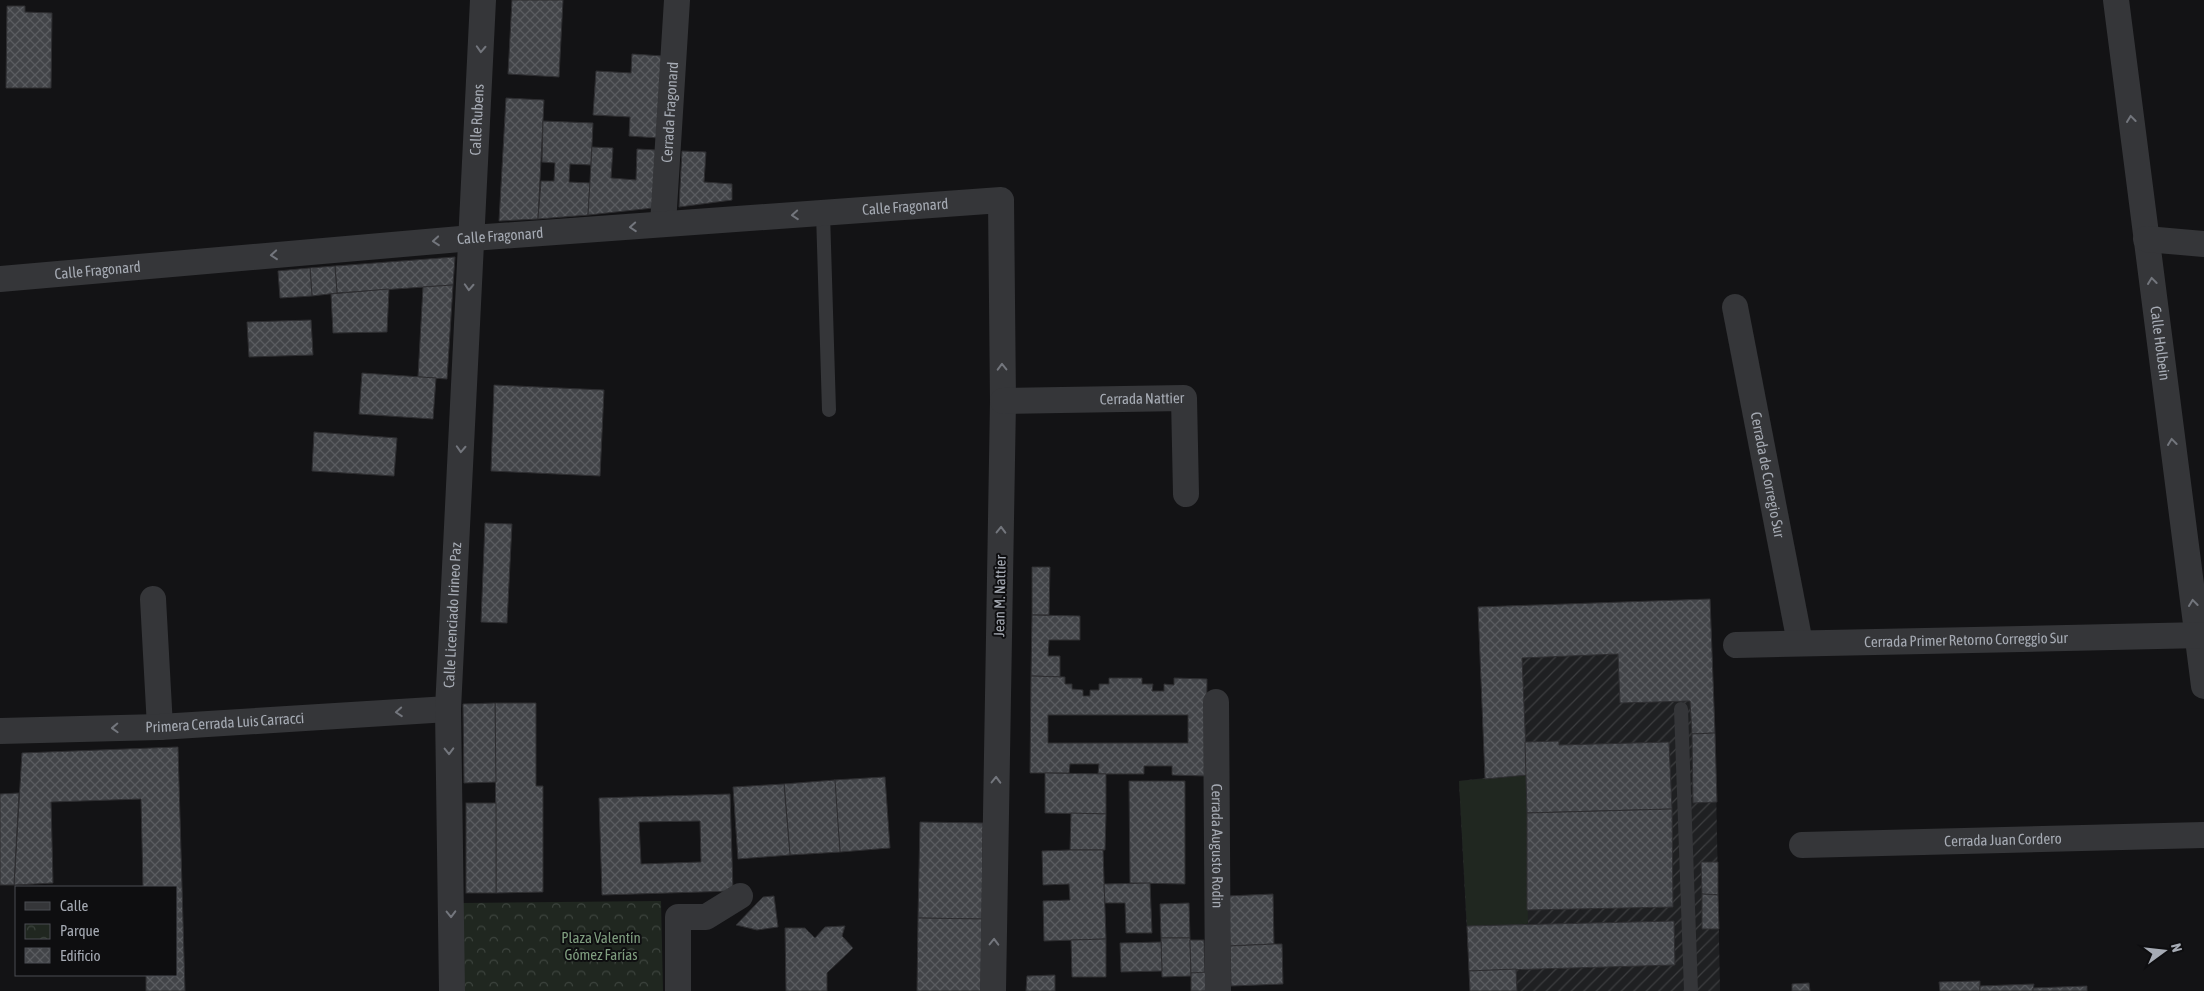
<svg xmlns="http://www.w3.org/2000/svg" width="2204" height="991" viewBox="0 0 2204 991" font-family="'Asap Condensed',sans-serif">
<defs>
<pattern id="industrial-furrows" width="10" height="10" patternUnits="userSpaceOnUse" patternTransform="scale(1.25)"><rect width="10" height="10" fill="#1f2022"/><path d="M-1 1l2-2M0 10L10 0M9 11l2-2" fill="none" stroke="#3d3e40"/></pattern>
<pattern id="park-crowns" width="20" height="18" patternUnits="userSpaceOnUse" patternTransform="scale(1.25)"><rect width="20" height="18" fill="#202720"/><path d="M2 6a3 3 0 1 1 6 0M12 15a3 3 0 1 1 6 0" fill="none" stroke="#3d443e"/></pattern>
<pattern id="building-cross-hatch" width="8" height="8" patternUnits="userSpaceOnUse" patternTransform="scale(1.25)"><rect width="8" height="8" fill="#424448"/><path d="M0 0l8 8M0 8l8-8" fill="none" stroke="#5a5c60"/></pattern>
</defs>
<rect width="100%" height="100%" fill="#131315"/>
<path fill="url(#industrial-furrows)" d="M1710,599l5,134 5,258h-250l-11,-210 26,-3 -7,-171z"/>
<path fill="#202720" d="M1527,775l1,150 -61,1 -8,-145z"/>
<path fill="url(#park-crowns)" d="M661,901l2,90h-199l-2,-88z"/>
<g fill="url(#building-cross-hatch)" stroke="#2e2e31" fill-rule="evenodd">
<path d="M512,0h51l-4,77 -51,-3z"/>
<path d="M7,6h18v6l27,1 -1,75h-45z"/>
<path d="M632,54l31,2 -4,82 -30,-2 1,-19 -37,-2 3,-44 35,2z"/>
<path d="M506,98l38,2 -6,119 -39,2z"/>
<path d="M543,121l50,2 -2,42 -21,-1 -1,18 21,1 -2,32 -50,4 3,-38h13l1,-18 -13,-1z"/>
<path d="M592,147l21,1 -2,30 25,2 1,-31 19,1 -3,58 -65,7z"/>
<path d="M682,151l24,1 -2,30 28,2v16l-53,7z"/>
<path d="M455,257l-2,28 -116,8 -2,-27z"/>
<path d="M335,266l2,27 -25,3 -2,-28z"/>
<path d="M310,268l2,28 -32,2 -2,-27z"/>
<path d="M453,285l-6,94 -29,-2 5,-90z"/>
<path d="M389,289l-2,43 -54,1 -2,-39z"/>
<path d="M311,320l2,35 -64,2 -2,-35z"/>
<path d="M362,373l74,5 -3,41 -74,-5z"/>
<path d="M494,385l110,5 -4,86 -109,-5z"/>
<path d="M314,432l83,6 -3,38 -82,-5z"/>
<path d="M485,523l27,1 -5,99 -26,-1z"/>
<path d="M1032,567h18l-1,48h-17z"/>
<path d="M1710,599l5,134 -23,1 -2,-33 -70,2 -2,-49 -96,4 5,117 -42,4 -7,-172z"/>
<path d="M1032,615l48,1v24h-31l-1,16h12v21l-29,-1z"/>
<path d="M1031,676l34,1v7h7v5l11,1v6h7v-6h9v-6h10v-6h33v6h11l-1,7h12v-7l10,1v-7l33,1 -1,97 -34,-1v-9h-28v8h-46l1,-10h-29l-1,9h-39zM1048,715h140v28h-140z"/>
<path d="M495,703h41v83h7v106l-47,1z"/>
<path d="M495,703l1,79 -32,1 -1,-79z"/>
<path d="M1715,733l2,69 -24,1 -1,-69z"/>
<path d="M1559,741v4l110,-3 3,67 -145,4 -2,-71z"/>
<path d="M178,747l7,244h-39v-16h30v-88h-33l-2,-88 -90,3 2,81 -39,2 8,-132z"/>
<path d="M1045,773l61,1v40l-61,-1z"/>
<path d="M885,777l5,71 -50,4 -6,-72z"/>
<path d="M835,780l5,72 -50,3 -6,-71z"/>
<path d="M1129,781h56v103l-55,-1z"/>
<path d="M784,784l6,71 -52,4 -5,-72z"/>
<path d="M19,793l-5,92h-14v-91z"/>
<path d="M730,794l3,97 -131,4 -3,-97zM700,821l1,41 -60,2 -2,-42z"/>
<rect x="466" y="803" width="30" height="90"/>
<path d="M1672,809l1,98 -146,3v-97z"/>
<path d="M1071,813l35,1 -1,36h-35z"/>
<path d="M920,822l63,1 -1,96 -64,-1z"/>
<path d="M1070,850h33l3,89 -62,2 -1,-40 27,-1 -1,-16 -26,1 -1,-34z"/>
<path d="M1701,862h17v33l-16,-1z"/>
<path d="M1150,883l2,50h-26l-1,-30h-20l-1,-19z"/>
<path d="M1273,894l1,50 -44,2 -2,-50z"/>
<path d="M1702,894l16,1 1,34h-17z"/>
<path d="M774,896l4,31 -21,3 -21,-5 27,-28z"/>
<path d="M1189,903l1,35h-29l-1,-34z"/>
<path d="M918,918l64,1 -1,72h-64z"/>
<path d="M1674,921l1,44 -206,6 -2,-45z"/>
<path d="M845,926l-3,10 11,12 -26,25v18h-41l-1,-63h20l10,10 10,-11z"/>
<path d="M1161,938h29l1,38 -29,1z"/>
<path d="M1106,939v38h-34l-1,-37z"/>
<path d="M1190,940h14l1,33h-14z"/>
<path d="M1161,942l1,29 -41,1 -1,-29z"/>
<path d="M1274,944h8l1,40 -52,2 -1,-40z"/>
<path d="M1516,969l1,22h-47l-1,-20z"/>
<path d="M1208,972v19h-17v-18z"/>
<path d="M1055,975v16h-29l1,-15z"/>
<path d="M1980,981v10h-40l-1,-9z"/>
<path d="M1809,983l1,8h-18v-7z"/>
<path d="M2034,984l-1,7h-53v-5z"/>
<path d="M2087,986v5h-54v-3z"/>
</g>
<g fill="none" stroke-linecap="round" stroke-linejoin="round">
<g stroke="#353639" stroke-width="14">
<path d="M823,213l6,197"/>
<path d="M1681,709l10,282"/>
</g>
<g stroke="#353639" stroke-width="26">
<path id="s1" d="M2116,0l88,686"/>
<path id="s2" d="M663,224l14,-224"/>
<path d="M2146,239l58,5"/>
<path id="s3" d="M0,279l472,-41 529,-38 2,201 -10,590"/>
<path id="s4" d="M1735,307l65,336"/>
<path id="s5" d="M1003,401l181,-3 2,96"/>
<path d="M153,599l7,128"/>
<path id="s6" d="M1736,645l468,-10"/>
<path id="s7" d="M1216,702l2,289"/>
<path id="s8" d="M0,731l160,-4 288,-18"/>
<path id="s9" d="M1802,845l402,-10"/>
<path id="s10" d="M452,991l-4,-282 35,-709"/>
<path d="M678,991v-74h28l34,-21"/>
</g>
</g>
<defs><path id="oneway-chevron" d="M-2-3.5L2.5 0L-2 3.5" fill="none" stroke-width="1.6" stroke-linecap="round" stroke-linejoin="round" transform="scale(1.25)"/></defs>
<g stroke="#73767d">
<use href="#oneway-chevron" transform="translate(481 49) rotate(93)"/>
<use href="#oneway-chevron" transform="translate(2131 119) rotate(-97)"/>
<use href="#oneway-chevron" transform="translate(795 215) rotate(176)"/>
<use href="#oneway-chevron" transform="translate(633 227) rotate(176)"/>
<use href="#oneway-chevron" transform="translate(436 241) rotate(175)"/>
<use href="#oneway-chevron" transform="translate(274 255) rotate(175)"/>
<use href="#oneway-chevron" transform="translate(2152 281) rotate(-97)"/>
<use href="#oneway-chevron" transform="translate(469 287) rotate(93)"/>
<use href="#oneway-chevron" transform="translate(1002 367) rotate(-91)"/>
<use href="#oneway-chevron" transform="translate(2172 442) rotate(-97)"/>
<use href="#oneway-chevron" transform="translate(461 449) rotate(93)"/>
<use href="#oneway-chevron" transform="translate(1001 530) rotate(-89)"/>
<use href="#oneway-chevron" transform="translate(2193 603) rotate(-97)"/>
<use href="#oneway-chevron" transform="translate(399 712) rotate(176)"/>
<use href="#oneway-chevron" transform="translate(115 728) rotate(178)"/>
<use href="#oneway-chevron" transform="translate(449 751) rotate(89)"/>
<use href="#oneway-chevron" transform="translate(996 780) rotate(-89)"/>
<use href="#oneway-chevron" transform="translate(451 914) rotate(89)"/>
<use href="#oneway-chevron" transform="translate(994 942) rotate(-89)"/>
</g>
<g text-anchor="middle" stroke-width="4" stroke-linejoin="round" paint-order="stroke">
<g font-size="15" fill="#a6abb4" stroke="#0e0e10">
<text dy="5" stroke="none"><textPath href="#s2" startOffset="112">Cerrada Fragonard</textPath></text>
<text dy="5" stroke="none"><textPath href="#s10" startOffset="872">Calle Rubens</textPath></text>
<text dy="5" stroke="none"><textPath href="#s3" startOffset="908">Calle Fragonard</textPath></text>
<text dy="5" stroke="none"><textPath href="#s3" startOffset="502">Calle Fragonard</textPath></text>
<text dy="5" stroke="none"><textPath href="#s3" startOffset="98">Calle Fragonard</textPath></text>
<text dy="5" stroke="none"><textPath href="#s1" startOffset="346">Calle Holbein</textPath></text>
<text dy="5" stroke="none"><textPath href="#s5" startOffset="139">Cerrada Nattier</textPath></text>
<text dy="5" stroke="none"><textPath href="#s4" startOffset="171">Cerrada de Corregio Sur</textPath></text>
<text transform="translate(1000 596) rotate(-89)" y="5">Jean M. Nattier</text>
<text dy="5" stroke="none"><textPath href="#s10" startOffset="376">Calle Licenciado Irineo Paz</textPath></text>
<text dy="5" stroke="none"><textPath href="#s6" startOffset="230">Cerrada Primer Retorno Correggio Sur</textPath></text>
<text dy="5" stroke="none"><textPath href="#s8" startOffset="225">Primera Cerrada Luis Carracci</textPath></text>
<text dy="5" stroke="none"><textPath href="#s9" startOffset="201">Cerrada Juan Cordero</textPath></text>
<text dy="5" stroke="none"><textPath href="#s7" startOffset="144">Cerrada Augusto Rodin</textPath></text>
</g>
<g font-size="15" fill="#7f9d7f" stroke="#0e0e10">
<text x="601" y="943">Plaza Valentín<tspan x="601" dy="17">Gómez Farías</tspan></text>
</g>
</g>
<rect x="15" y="886" width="162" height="90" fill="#0e0e10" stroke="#4b4d52"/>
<rect x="25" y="902" width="25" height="8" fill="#353639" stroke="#4b4d52"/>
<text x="60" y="911" font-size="15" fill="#a6abb4">Calle</text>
<rect x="25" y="924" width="25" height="15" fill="url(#park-crowns)" stroke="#4b4d52"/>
<text x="60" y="936" font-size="15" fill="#a6abb4">Parque</text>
<rect x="25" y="948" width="25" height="15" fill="url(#building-cross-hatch)" stroke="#4b4d52"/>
<text x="60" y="961" font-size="15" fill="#a6abb4">Edificio</text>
<g transform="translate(2164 951) rotate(75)" stroke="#0e0e10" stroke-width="4" paint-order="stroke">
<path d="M0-4L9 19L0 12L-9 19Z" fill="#a6abb4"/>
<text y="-8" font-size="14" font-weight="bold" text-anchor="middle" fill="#a6abb4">N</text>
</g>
</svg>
